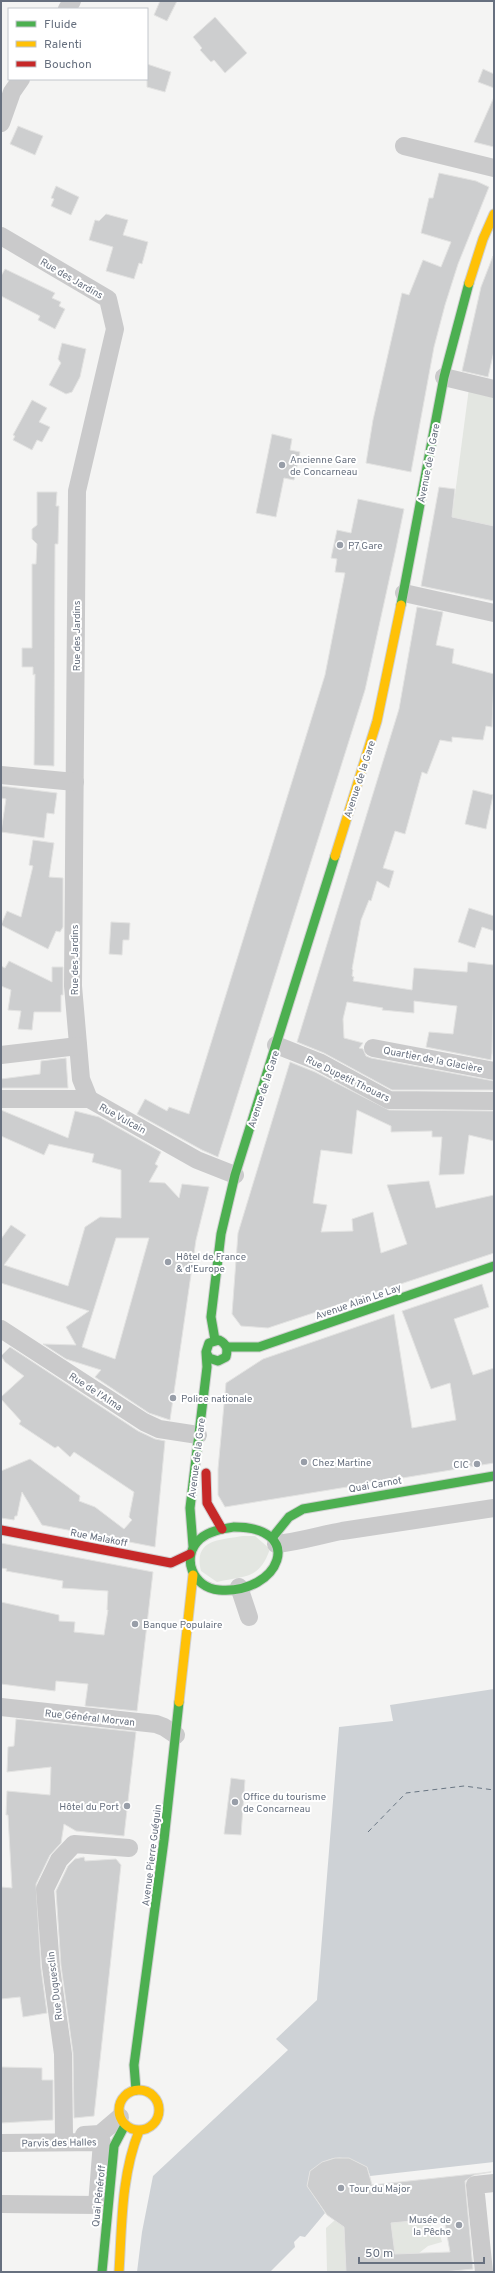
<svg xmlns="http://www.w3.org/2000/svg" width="495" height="2273" viewBox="0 0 495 2273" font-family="Overpass,sans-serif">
<rect width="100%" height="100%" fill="#f4f4f3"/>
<g fill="#e3e6e1">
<path d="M469,388l25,8v130l-42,-9z"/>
<path d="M243,1536h12l15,13c-11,31 -24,26 -53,33l-16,-11c-8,-32 19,-31 42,-35z"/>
<path d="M343,2213l3,59h-19l-1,-44z"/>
<path d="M430,2219l2,13h7l3,10 -14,4 -9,7 -24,2 -4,-32z"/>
</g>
<path fill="#ced2d6" d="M494,1689v482l-123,7 -4,-11c-24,-13 -35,-13 -57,4l-3,15 18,27 -20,24 -5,-1 -6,6 1,5 -25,25h-133l5,-40 11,-56 135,-126 -12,-11 41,-39 22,-273 54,-6 -3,-16z"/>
<path fill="#f4f4f3" d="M494,2162v9l-122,14 -2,-9z"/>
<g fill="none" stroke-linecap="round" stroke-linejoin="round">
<path stroke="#697683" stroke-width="1" stroke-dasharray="5 4" stroke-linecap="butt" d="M368,1832l38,-39 58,-7 30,4"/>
</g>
<g fill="#cdcecf" stroke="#e3e3e2" fill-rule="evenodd">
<path d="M160,1h17l-10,20 -13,-6z"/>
<path d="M215,17l32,36 -22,20 -11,-13 -3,2 -11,-12 2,-2 -9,-11z"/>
<path d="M147,64l24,8 -6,20 -18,-5z"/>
<path d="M483,69l11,5v14l-16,-6z"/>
<path d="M494,97v50l-20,-5z"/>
<path d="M18,126l25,10 -8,19 -25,-11z"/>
<path d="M439,173l37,8 13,6 -31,77 -13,41 -11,42 -23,125 -45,-9 7,-43 29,-127 7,2 14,-35 18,7 10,-25 -30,-9 8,-35h4z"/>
<path d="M56,186l23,11 -8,18 -20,-9 3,-7 -3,-1z"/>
<path d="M106,214l22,6 -5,15 25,7 -6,22 -3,-1 -5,16 -28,-8 7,-24 -24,-7 6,-20 4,1z"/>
<path d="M493,256l1,95 -6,26 -26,-6 19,-84z"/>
<path d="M5,269l50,24 -3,5 9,4 -2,4 6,3 -10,20 -17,-9 2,-4 -39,-20v-20z"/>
<path d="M62,343l24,6 -6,28 -8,15 -6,2 -17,-9 12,-22 -3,-4z"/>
<path d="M32,400l15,8 -8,14 11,5 -8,15 -5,-2 -5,10 -19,-10 2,-4 -2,-1z"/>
<path d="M272,434l20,5 -2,11 10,2 -6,28 -10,-2 -8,39 -20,-4z"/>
<path d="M439,487l16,2 -3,28 42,9v75l-73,-15z"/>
<path d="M37,492h20l-1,14h3l-1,38h-3l-1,222 -20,-1 1,-91 -2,1v-8h-11v-19h10v-84h4l1,-20 -5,-5v-10l5,-4z"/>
<path d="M358,499l46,10 -9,44 -30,137 -147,467 -16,-7 -65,-36 8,-15 22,12 2,-4 20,7 136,-439 20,-102 -10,-1 2,-13 -6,-1 6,-28 14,3z"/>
<path d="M417,607l26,5 -7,33 18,4 -2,14 42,11 -2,53 -6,-1 -3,14 -31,-3v5l-12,-2 -13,34 -5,-2 -17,62 -10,-3 -12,37 11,3 -5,17 -12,-7 -6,20 -2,-1 -8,20 -9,49 1,1 -1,6 2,1 -1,4 59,9 2,-22 53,4 1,-10 26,3 -2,88 -1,7 -65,-13 3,-15 24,2 4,-28 -43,-5v12l-32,-3 1,-2 -36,-6 -4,17 1,19 19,5 -4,5 4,1 3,7 5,2 123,23v9h-102l-68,-37 -27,-11 102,-333z"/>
<path d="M1,786l56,7 -3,21 -7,-1 -3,25 -43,-6 5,-33 -5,-1z"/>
<path d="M473,790l20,5 -7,34 -21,-5z"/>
<path d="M33,840l21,3 -5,34 14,1v49l-3,5 -4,-1 -8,18 -47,-24 6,-14 14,6 12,-51 -4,-1z"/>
<path d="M469,908l25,8v15l-12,-4 -7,21 -17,-6z"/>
<path d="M111,922l19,1 -1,17h-6l-1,15 -13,-1z"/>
<path d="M9,961l43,21v-15h11v28h-2v17h-27l-2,18 -14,-1 3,-18 -13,-1 3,-20 -10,-4v-20l4,2z"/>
<path d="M66,1058l2,30h-67v-9l39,-5 1,-13z"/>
<path d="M290,1062l25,10 74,38 105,1v30l-25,-6 -5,39 -25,1 3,-38h-10v-6l-41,1v-6l-34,-16 -5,44 -31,-4 -8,53 14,2 -6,27 32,-1 -1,-12 21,-7 8,41 26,-9 -20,-59 42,-4 7,27 58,-13v58l-226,75 -27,-2 -9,-12 6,-81z"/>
<path d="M1,1110l67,28 7,-27 24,6 62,35 -6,12 3,2 -9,16 16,1 14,15 3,-14 27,3 -13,53 -26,180 -21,-7 -54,-36 6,-7 -35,-11 -23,-15 33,1 -10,-18 23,-16 -88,-28v-44l10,-14 15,10 -22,30 64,21 17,-59 15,-10 21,1v-48l-29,-8 2,-8 -45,-10 -5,11 -43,-19zM116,1238h33l-34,121 -33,-12z"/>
<path d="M482,1284l7,23 -35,12 19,56 21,-7v95l-269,44 -7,-12v-26l8,-86 37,-24 131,-45 18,114 44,-8 -6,-37 -19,6 -29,-78z"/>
<path d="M10,1347l128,84 17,8 10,2 -10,106 -113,-22 -20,-33 -5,24h-2l-1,4 -13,-2v-47l29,-12 50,37 -1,5 16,6 29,22 8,-9 -3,-3 5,-25 -60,-40 -4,5 -12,-11 -3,2 -36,-24 2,-3 -20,-22v-2l23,-21 -19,-14 -4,-6z"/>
<path d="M1,1543l152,29 -16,139 -52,-5 3,-22 -32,-3 -1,10 -54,-7v-82l58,13v6l16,1 -1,10 30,3 4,-25h-1l1,-19 -46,-3 1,-7 -57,-10 1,-2 -6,-1z"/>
<path d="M16,1719l120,13 -12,104 -48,-5 -12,-7 -3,19 -11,12 -14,29 5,84 6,45 -24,4 -3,-20 -19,2v-112l11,1 -4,-73h-2l1,-24 43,4 1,-28 -44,5 1,-25 6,-1z"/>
<path d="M231,1778l14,2 -4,55 -17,-1z"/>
<path d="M84,1857l1,4 31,-2 5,6 -27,251 -20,2 -1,-65 -12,-87 -5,-75 12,-25 7,-7z"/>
<path d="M1,2067l41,1v12h11v40l-52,3z"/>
<path d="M335,2158h14l18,9 5,18 119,-13 -17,3 -9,6 8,88 -30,3h-97l-2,-45 -17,-12 -20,-29 3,-15 12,-9zM444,2218l6,34 -55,2 -4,-31z"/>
</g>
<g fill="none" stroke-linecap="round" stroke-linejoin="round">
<g stroke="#d0d0d1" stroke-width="11">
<g id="fast">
<path d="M401,605l43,-228 25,-94"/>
<path d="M215,1340l-4,-23 10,-83 14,-59 100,-319"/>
<path d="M227,1347h32l235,-81"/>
<path d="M234,1527c73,0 46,68 -15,63 -26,-2 -39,-33 -19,-51 9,-8 22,-10 34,-12z"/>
<path d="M272,1538l17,-21 14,-8 191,-33"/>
<path d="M193,1546l-3,-38 17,-141 -1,-15 3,-9 10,-3c8,4 9,9 7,17l-8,4 -9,-3 -3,-6"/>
<path d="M136,2090l-2,-25 30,-225 15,-138"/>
<path d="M102,2272l12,-126 11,-21"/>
</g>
</g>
<g stroke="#d0d0d1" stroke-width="11">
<g id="slow">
<path d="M469,283l14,-44 11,-25"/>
<path d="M335,856l42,-135 24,-116"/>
<path d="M179,1702l14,-127"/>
<circle cx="139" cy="2110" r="20"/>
<path d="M119,2272c3,-47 2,-96 20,-141"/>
</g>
</g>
<g stroke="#d0d0d1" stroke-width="11">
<g id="jam">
<path d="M206,1473l1,30 15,26"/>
<path d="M1,1530l170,33 19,-9"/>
</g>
</g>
<g stroke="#cacacb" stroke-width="18">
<path d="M67,9l5,-8"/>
<path d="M1,123l11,-31 9,-13"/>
<path d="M404,146l90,22"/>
<path d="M1,236l107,63 7,30 -38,162 -4,495 8,93 8,20"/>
<path d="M444,377l50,12"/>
<path d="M404,593l90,20"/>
<path d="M1,775l74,7"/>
<path d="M276,1045l43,17 70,38 105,1"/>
<path d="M373,1048l121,23"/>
<path d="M1,1055l77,-9"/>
<path d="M1,1099h88l108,61 38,15"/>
<path d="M1,1329l143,93 15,7 39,6"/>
<path d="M276,1544c23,-2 44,-9 66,-13 51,-8 101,-15 152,-23"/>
<path d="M239,1587l10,30"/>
<path d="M1,1707l155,17 8,3 12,8"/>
<path d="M84,2135l16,-1 20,-17"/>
<path d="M64,2136l-1,-82 -12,-87 -6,-78 14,-29 15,-16 55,4"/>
<path d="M1,2143l101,-1 -5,63 -96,-1"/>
<path d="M484,2272l-9,-87 19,-2"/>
</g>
<use href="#fast" stroke="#4caf50" stroke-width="9"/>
<use href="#slow" stroke="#ffc107" stroke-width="9"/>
<use href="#jam" stroke="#c62828" stroke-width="9"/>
</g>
<g fill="#989ea8" stroke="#fff" stroke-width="1.5">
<circle cx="282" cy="465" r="4"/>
<circle cx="340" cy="545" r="4"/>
<circle cx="168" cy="1262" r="4"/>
<circle cx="173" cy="1398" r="4"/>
<circle cx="304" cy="1462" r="4"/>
<circle cx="477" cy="1464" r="4"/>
<circle cx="135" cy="1624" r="4"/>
<circle cx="235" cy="1802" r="4"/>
<circle cx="127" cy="1806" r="4"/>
<circle cx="341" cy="2188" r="4"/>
<circle cx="459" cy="2225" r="4"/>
</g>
<g text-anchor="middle" stroke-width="4" stroke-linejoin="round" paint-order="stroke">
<g font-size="10" fill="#67707f" stroke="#fff">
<text transform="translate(72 278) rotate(30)" y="4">Rue des Jardins</text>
<text transform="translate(428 463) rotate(-79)" y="4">Avenue de la Gare</text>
<text transform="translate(76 636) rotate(-90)" y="4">Rue des Jardins</text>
<text transform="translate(359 779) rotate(-72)" y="4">Avenue de la Gare</text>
<text transform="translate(74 960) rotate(-90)" y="4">Rue des Jardins</text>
<text transform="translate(433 1059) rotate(11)" y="4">Quartier de la Glacière</text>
<text transform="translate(348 1078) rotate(26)" y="4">Rue Dupetit Thouars</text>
<text transform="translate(263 1089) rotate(-72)" y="4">Avenue de la Gare</text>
<text transform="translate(123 1118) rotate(29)" y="4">Rue Vulcain</text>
<text transform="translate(358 1301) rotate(-19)" y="4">Avenue Alain Le Lay</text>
<text transform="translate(96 1391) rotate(33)" y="4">Rue de l'Alma</text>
<text transform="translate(196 1458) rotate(-83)" y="4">Avenue de la Gare</text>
<text transform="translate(375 1484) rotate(-10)" y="4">Quai Carnot</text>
<text transform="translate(99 1537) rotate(11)" y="4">Rue Malakoff</text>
<text transform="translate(90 1717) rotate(6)" y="4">Rue Général Morvan</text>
<text transform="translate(151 1855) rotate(-83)" y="4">Avenue Pierre Guéguin</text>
<text transform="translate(54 1986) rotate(-97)" y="4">Rue Duguesclin</text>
<text transform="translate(59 2142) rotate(-1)" y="4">Parvis des Halles</text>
<text transform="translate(98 2196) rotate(-84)" y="4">Quai Pénéroff</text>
</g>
<g font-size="10" fill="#67707f" stroke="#fff" text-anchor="start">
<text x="290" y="463">Ancienne Gare<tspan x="290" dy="12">de Concarneau</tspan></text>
<text x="348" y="549">P7 Gare</text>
<text x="176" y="1260">Hôtel de France<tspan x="176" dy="12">&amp; d'Europe</tspan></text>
<text x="181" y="1402">Police nationale</text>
<text x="312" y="1466">Chez Martine</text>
<text x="469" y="1468" text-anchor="end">CIC</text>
<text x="143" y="1628">Banque Populaire</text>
<text x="243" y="1800">Office du tourisme<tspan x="243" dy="12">de Concarneau</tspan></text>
<text x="119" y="1810" text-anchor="end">Hôtel du Port</text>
<text x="349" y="2192">Tour du Major</text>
<text x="451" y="2223" text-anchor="end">Musée de<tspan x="451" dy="12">la Pêche</tspan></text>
</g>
</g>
<rect width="495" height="2273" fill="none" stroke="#67707f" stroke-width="4"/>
<rect x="8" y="8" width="140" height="72" fill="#ffffff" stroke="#c2c6cc"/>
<rect x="16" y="21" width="20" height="6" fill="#4caf50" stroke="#c2c6cc"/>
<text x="44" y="28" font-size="12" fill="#67707f">Fluide</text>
<rect x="16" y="41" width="20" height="6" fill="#ffc107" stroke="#c2c6cc"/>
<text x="44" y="48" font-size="12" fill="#67707f">Ralenti</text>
<rect x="16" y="61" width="20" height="6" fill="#c62828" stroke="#c2c6cc"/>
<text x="44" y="68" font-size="12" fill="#67707f">Bouchon</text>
<path d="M359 2257v6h125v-6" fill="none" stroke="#67707f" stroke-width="2"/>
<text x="365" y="2257" font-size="12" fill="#67707f" stroke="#ffffff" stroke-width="3" paint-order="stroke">50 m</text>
</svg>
